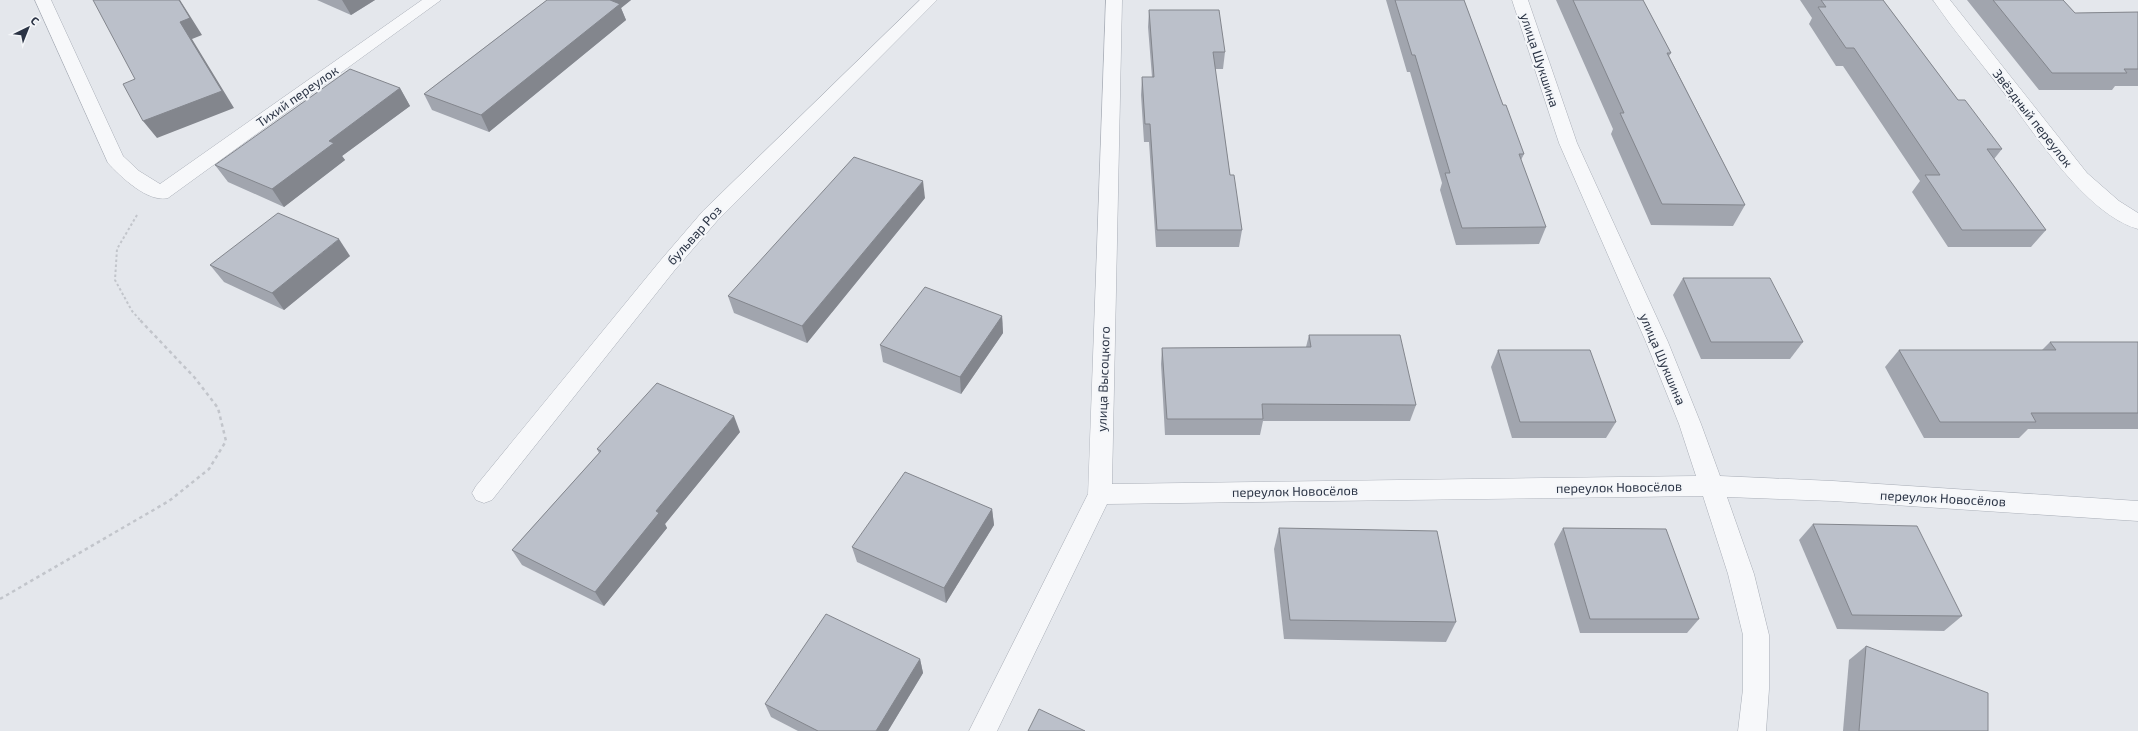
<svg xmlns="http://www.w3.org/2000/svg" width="2138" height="731" viewBox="0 0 2138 731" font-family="'Exo 2',sans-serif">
<rect width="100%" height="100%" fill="#e4e7ec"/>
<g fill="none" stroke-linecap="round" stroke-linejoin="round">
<g stroke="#a9aeb7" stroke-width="1">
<g id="minor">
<path d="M35,0h16l72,156 16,15 21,13 262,-184h19l-273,198c-20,5 -47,-21 -60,-35z"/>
<path d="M920,0h17l-220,221 -43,50 -182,229 -8,3 -8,-3 -4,-7 4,-7 184,-225 43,-50z"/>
<path d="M1106,0h16l-10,484 584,-8 -17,-52 -33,-82 -87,-199 -47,-143h16l49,143 91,199 33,82 19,52 113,5 305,20v20l-305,-20 -106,-4 27,77 15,61v54l-3,42h-28l5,-42v-54l-15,-61 -25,-78 -596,8 -110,227h-28l119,-237z"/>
<path d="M1933,0h17l137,173 32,28 19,12v16c-53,-15 -104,-97 -137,-140 -22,-29 -47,-58 -68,-89z"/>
</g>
</g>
<path stroke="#c2c5cb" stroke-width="2" stroke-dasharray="2.5 2.5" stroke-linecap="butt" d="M137,215l-20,34 -2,31 17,31 8,9"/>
<path stroke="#c2c5cb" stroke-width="2.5" stroke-dasharray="3.5 3.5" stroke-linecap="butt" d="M0,599l169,-98 40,-32 17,-28 -8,-33 -23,-30 -56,-59"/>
<use href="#minor" fill="#f7f8fa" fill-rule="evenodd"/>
</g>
<g fill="#a1a5ae">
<path d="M317,0h58l-24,15z"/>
<path d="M547,0h84l-10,8 5,12 -137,112 -57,-22 -8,-16z"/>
<path d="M1386,0h78l39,105 21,49 -3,6 25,67 -7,17 -83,1 -16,-55 2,-7 -32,-111h-3z"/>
<path d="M1556,0h87l28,53 -2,3 76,149 -12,21 -82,-1 -40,-91 2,-5z"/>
<path d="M1800,0h83l75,100 44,49 -8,10 52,71 -15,17h-83l-36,-55 8,-11 -77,-115h-7l-27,-42 3,-6z"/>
<path d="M1967,0h96l12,13 63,-1v74h-23l-3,4h-73z"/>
<path d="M1149,10l76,42 -2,17h-8l15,106 12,55 -3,17h-83l-7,-105h-5l-3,-47 1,-18h10l-4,-50z"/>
<path d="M400,88l10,18 -68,50 3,4 -61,47 -56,-25 -13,-17z"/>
<path d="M925,198l-118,145 -73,-30 -6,-17z"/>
<path d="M350,256l-66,54 -60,-28 -14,-17z"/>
<path d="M1683,278l120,64 -13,17h-89l-28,-64z"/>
<path d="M1002,316l1,17 -42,61 -78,-32 -3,-17z"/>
<path d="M1309,335l107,70 -6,16h-147l-3,14h-95l-4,-71 1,-16 144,-1z"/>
<path d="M2050,342h88v87h-110l-9,9h-95l-39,-71 14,-17h143z"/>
<path d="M1498,350l118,72 -10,16h-94l-21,-71z"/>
<path d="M740,432l-75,92 2,4 -63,78 -82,-41 -10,-15 87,-97 -2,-4z"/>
<path d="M992,509l2,16 -48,78 -89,-41 -5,-15z"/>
<path d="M1813,524l149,92 -18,15 -107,-2 -38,-89z"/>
<path d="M1279,528l177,94 -10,20 -162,-3 -10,-90z"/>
<path d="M1563,528l136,91 -12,14h-107l-26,-89z"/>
<path d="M1866,646l122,85h-145l6,-71z"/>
<path d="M920,659l3,14 -35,58h-90l-27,-14 -6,-13z"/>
</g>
<g fill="#83868d">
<path d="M179,0h1l22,35 -10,4 42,69 -77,30 -14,-17 37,-99z"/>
<path d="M342,0h33l-24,15z"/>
<path d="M607,0h24l-10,8 5,12 -137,112 -8,-17z"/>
<path d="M400,88l10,18 -68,50 3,4 -61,47 -12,-18 57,-48z"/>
<path d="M923,181l2,17 -118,145 -5,-17z"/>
<path d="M339,239l11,17 -66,54 -12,-17z"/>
<path d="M1002,316l1,17 -42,61 -1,-17z"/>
<path d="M734,416l6,16 -75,92 2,4 -63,78 -9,-14 61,-81z"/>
<path d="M992,509l2,16 -48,78 -2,-15z"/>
<path d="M920,659l3,14 -35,58h-12z"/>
</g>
<g fill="#bbc0ca" stroke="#83868d">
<path d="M93,0h86l11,18 -10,4 42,69 -79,30 -20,-37 12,-5z"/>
<path d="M547,0h63l10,4 -139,111 -57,-21z"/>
<path d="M1395,0h69l39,105h3l18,49h-5l27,73 -84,1 -17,-55h5l-35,-118h-3z"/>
<path d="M1573,0h70l28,53h-4l78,152 -83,-1 -42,-91h4z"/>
<path d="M1821,0h62l75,100h7l37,49h-15l59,81h-84l-37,-55h15l-86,-127h-8l-28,-41h8z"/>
<path d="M1993,0h70l12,13 63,-1v57h-14l3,4h-75z"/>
<path d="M1149,10h70l6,42h-12l17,123h4l8,55h-85l-7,-106h-5l-3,-47h12z"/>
<path d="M350,69l50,19 -71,53 5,2 -62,46 -57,-24z"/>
<path d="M854,157l69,24 -121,145 -74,-30z"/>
<path d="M278,213l61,26 -67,54 -62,-28z"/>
<path d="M1683,278h87l33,64h-92z"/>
<path d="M925,287l77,29 -42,61 -80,-32z"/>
<path d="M1309,335h91l16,70 -154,-1 1,15h-96l-5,-71 149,-1z"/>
<path d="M2050,342h88v71h-107l5,9h-96l-41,-72h157z"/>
<path d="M1498,350h92l26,72h-96z"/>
<path d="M657,383l77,33 -78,95 3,2 -64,79 -83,-42 89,-99 -4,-2z"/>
<path d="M905,472l87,37 -48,79 -92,-41z"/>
<path d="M1813,524l104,2 45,90 -110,-1z"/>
<path d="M1279,528l158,3 19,91 -166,-2z"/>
<path d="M1563,528l103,1 33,90h-109z"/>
<path d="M826,614l94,45 -44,72h-58l-53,-27z"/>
<path d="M1866,646l122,47v38h-129z"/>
<path d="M1039,709l46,22h-57z"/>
</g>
<g text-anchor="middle" stroke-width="4" stroke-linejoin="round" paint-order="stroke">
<g font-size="13" fill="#2b3445" stroke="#f4f6f9">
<text transform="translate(1540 60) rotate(72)" y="5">улица Шукшина</text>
<text transform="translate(297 96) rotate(-35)" y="5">Тихий переулок</text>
<text transform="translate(2033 118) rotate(52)" y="5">Звёздный переулок</text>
<text transform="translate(694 235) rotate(-48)" y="5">бульвар Роз</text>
<text transform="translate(1663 359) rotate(67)" y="5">улица Шукшина</text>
<text transform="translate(1103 379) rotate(-88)" y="5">улица Высоцкого</text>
<text transform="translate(1619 487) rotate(-1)" y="5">переулок Новосёлов</text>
<text transform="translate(1295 491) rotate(-1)" y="5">переулок Новосёлов</text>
<text transform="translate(1943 498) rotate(3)" y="5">переулок Новосёлов</text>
</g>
</g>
<g transform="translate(28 28) rotate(43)" stroke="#f4f6f9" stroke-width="3" paint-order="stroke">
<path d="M0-3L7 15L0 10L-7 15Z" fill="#2b3445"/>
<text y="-6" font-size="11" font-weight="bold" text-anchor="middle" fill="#2b3445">С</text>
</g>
</svg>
